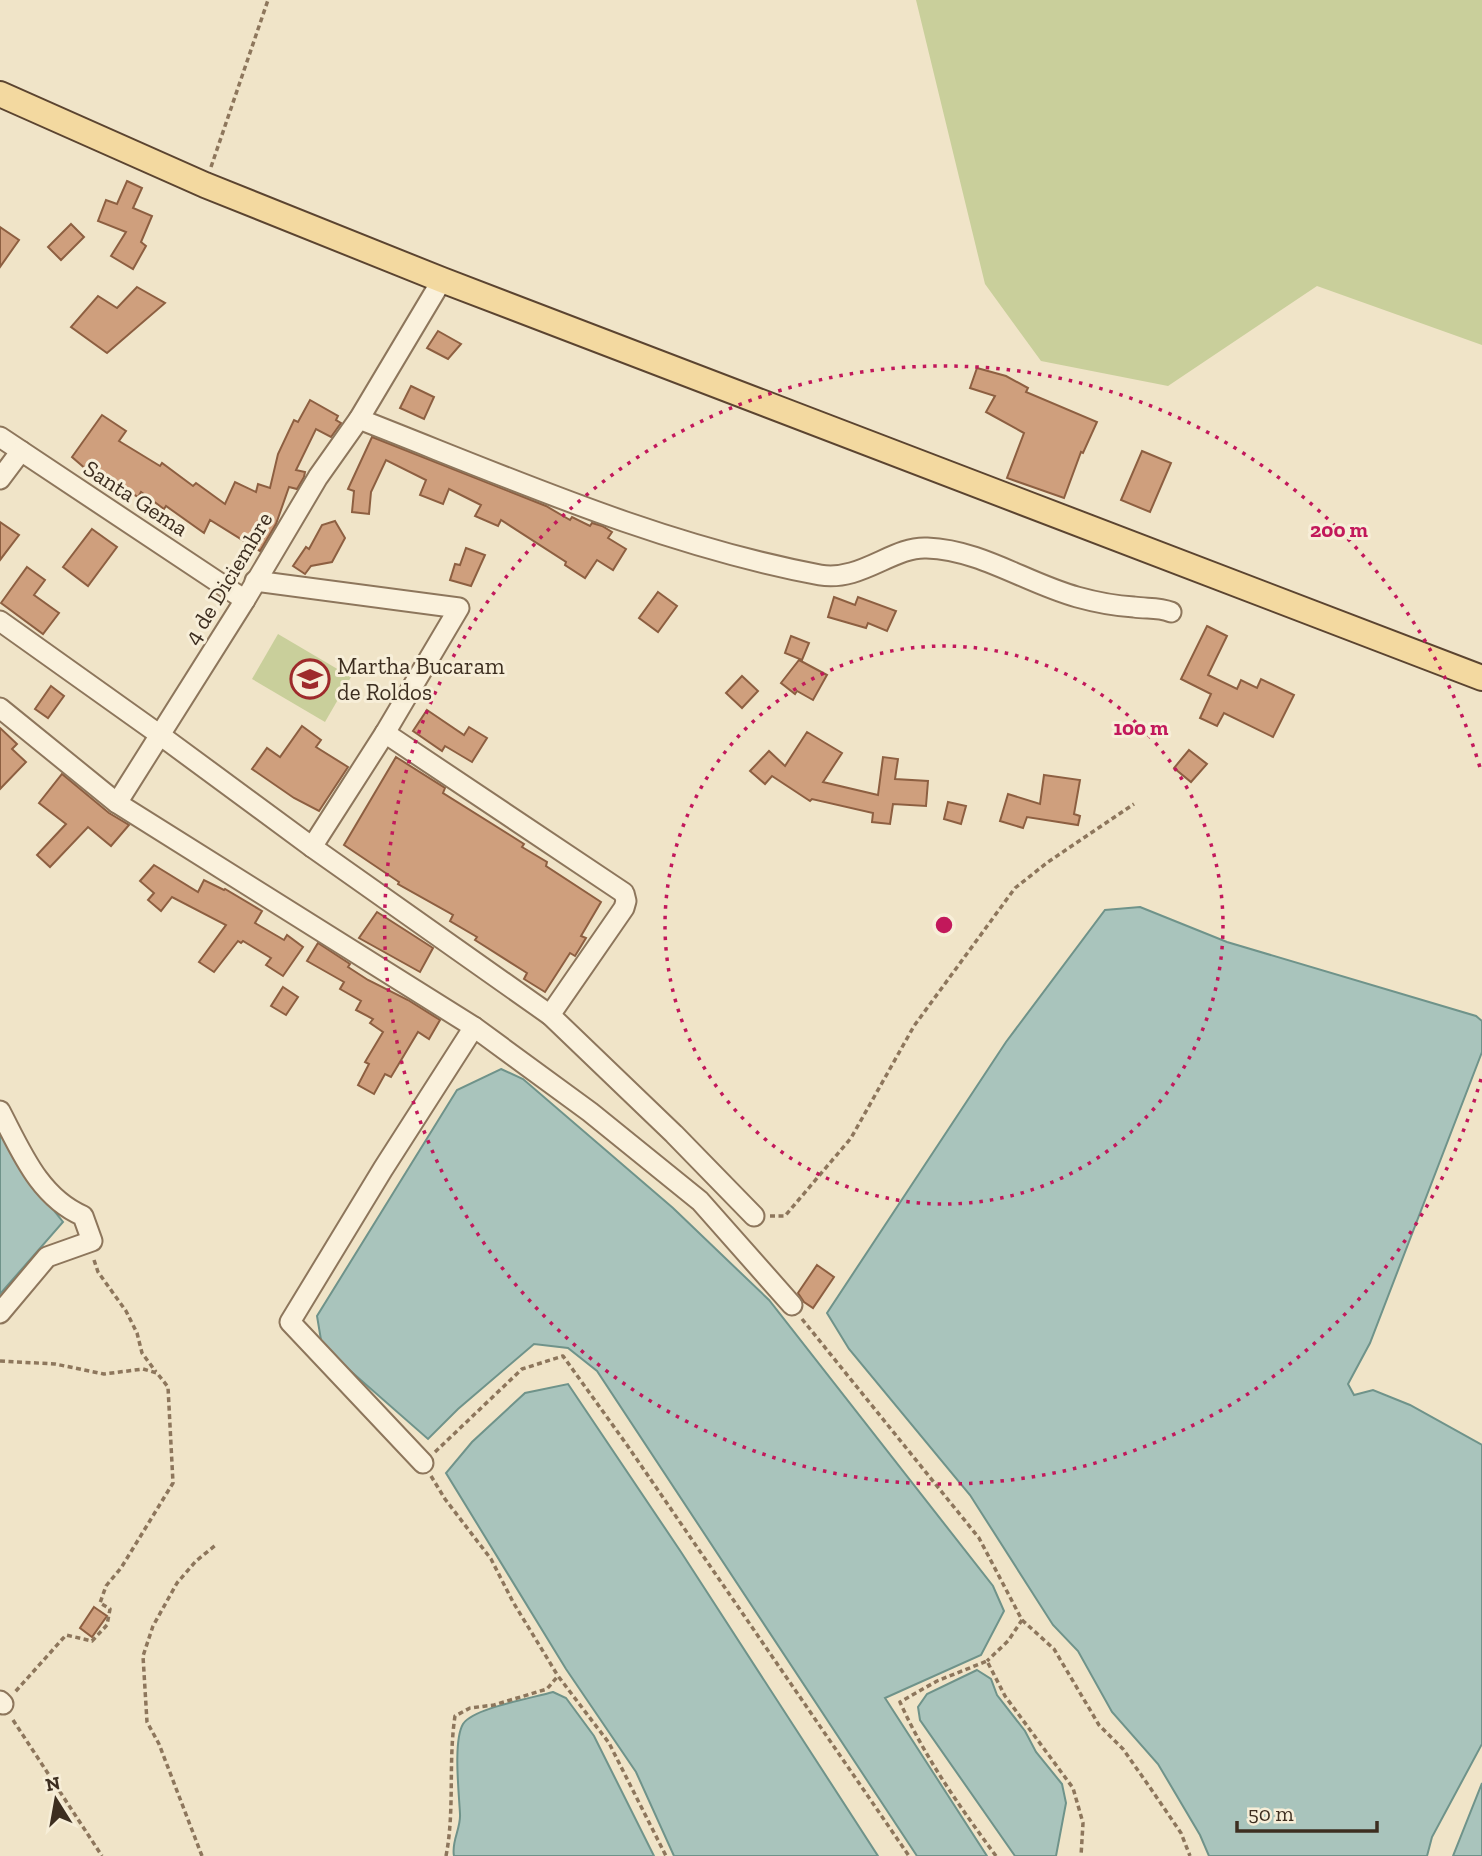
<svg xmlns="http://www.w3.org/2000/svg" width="1482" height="1856" viewBox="0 0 1482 1856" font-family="'Zilla Slab',serif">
<rect width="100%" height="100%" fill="#f0e4c8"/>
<g fill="#c9cf9b">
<path d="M916,0h566v345l-165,-59 -149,100 -127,-25 -56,-77z"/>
<path d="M278,634l73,43 -26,45 -73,-43z"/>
</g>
<g fill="#a9c4bc" stroke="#6f938a" stroke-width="2">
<path d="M1140,907l87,35 249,74 6,5v31l-112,291 -22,41 6,11 19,-5 37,15 72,40v299l-50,93 -5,19h-218l-9,-21 -42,-71 -46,-52 -34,-61 -25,-26 -83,-130 -121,-146 -22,-36 179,-271 99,-132z"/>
<path d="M501,1069l22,10 150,129 96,92 224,286 11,25 -23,44 -96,43 102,158h-70l-320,-485 -29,-23 -34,-4 -76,65 -30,30 -106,-93 -5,-30 140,-226z"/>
<path d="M0,1121l29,58 34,43 -63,72z"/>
<path d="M568,1384l113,168 197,304h-204l-38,-84 -70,-103 -120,-196 26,-31 53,-49z"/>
<path d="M977,1670l14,9 6,16 28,36 11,21 26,32 4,19 -10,53h-41l-95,-136 -2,-13 9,-13z"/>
<path d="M553,1692l13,6 28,38 60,120h-200c-3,-15 7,-27 6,-42 -1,-21 -7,-73 3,-90 10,-16 70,-26 90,-32z"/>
<path d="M1482,1783v73h-29z"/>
</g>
<g fill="#cf9f7d" stroke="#8d5f41" stroke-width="2">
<path d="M127,181l15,7 -9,20 19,8 -11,26 5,4 -13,23 -22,-13 15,-24 -28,-11 8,-21 11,4z"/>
<path d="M71,224l13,13 -23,23 -13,-13z"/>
<path d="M0,227l19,13 -19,27z"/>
<path d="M137,287l28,16 -58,50 -36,-26 27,-31 19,12z"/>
<path d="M438,331l23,13 -13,15 -21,-11z"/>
<path d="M977,368l29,8 22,12 -2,4 71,30 -14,31 -2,-1 -17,46 -57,-20 17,-45 -38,-21 9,-16 -25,-8z"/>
<path d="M411,386l23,11 -10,22 -24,-11z"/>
<path d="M310,400l28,16 -2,4 5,3 -10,14 -15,-8 -20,41 9,2 -1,5 -7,12 -8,-2 -13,37 -16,27 -50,-31 -6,13 -38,-27 -2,3 -23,-17 -3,5 -40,-25 -3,5 -23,-20 30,-42 24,16 -7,10 41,25 2,-3 31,23 3,-3 29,21 10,-22 21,10 2,-8 12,4 8,-34 16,-34 4,2z"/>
<path d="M372,437l174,69 24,14 2,-3 18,9 2,-3 10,3 10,6 -4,6 18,11 -13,21 -16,-10 -12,18 -20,-13 1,-3 -65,-42 -3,6 -23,-10 6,-11 -32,-16 -6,15 -23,-9 6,-15 -40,-20 -15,32 -2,22 -17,-2 2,-21 -6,-2z"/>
<path d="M1142,451l29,12 -21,49 -29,-12z"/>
<path d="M335,521l10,17 -13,24 -21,4 -6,8 -12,-8 13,-19 3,2 13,-24z"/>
<path d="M0,522l19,13 -19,25z"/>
<path d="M92,529l25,18 -29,39 -25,-19z"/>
<path d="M466,548l19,7 -14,31 -21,-6 5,-16 5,1z"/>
<path d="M27,567l18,13 -11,15 25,18 -16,21 -42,-31z"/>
<path d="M658,592l19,14 -19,26 -19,-14z"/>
<path d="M834,597l21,8 3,-8 38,14 -9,20 -19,-8 -2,5 -38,-11z"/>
<path d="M1207,626l20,10 -19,39 29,14 4,-9 16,8 4,-9 33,16 -21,42 -49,-24 -7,13 -17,-8 11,-24 -30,-15z"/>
<path d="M791,636l18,7 -7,17 -17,-7z"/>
<path d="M799,660l28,15 -14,25 -16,-9 -2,3 -14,-11z"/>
<path d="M742,676l16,15 -16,17 -16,-15z"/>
<path d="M51,686l13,10 -16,22 -13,-9z"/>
<path d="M427,710l37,25 5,-8 18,11 -15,24 -27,-16 -3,5 -29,-20z"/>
<path d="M302,726l19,14 -5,7 32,20 -29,44 -25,-13 -42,-29 15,-21 13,9z"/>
<path d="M0,728l17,16 -5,5 14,13 -26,27z"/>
<path d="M807,732l35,21 -19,29 55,13 5,-38 15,2 -3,20 33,2 -2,25 -33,-2 -3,20 -18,-2 1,-9 -61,-14 -2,2 -38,-25 -7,8 -15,-13 19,-20 16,15z"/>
<path d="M1189,750l18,14 -16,18 -17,-14z"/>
<path d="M396,757l49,31 -2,5 81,51 -2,3 25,15 -1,4 55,36 -20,34 5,2 -11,18 -5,-3 -25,39 -21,-13 3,-6 -52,-33 2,-3 -27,-16 3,-6 -55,-31 1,-2 -55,-37z"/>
<path d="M62,774l47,39 20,12 -18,21 -23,-19 -38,40 -13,-12 29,-31 -27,-21z"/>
<path d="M1044,775l36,5 -6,34 6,2 -2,9 -51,-8 -4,11 -23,-7 8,-27 32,10z"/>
<path d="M948,802l18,4 -5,18 -17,-5z"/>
<path d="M154,865l44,27 6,-12 20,10 1,-1 37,22 -7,12 29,17 3,-5 16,12 -20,29 -17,-11 5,-7 -28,-17 -2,2 -3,-2 -24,31 -15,-10 27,-37 -54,-28 -11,14 -13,-11 6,-7 -14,-12z"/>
<path d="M377,912l56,36 -13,24 -61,-34z"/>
<path d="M318,943l32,21 -2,3 20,13 40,20 32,20 -11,19 -11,-7 -27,45 -6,-3 -11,20 -16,-9 11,-21 -4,-2 18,-30 -13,-9 3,-4 -17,-9 5,-9 -21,-12 4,-7 -37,-21z"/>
<path d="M283,987l15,10 -12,18 -15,-9z"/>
<path d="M817,1265l17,12 -21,31 -9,-6 -6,-9z"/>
<path d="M94,1607l13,9 -15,21 -12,-9z"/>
</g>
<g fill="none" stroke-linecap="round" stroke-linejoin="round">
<g stroke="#8d765c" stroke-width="23">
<g id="minor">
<path d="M359,419c151,59 301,126 461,156 41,7 73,-29 107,-27 54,2 99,35 150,49 18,5 39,9 57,10 13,2 24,0 37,5"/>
<path d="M0,437l245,163"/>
<path d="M0,479l21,-28"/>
<path d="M255,581l204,27 -74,125 -73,114"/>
<path d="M0,621l160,114 152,112 238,168 124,119 80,82"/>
<path d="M0,708l117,95 357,224"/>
<path d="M385,733l239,160 2,8 -2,7 -74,107"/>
<path d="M117,803l128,-203 73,-123 41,-58 83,-139"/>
<path d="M0,1111c21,40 39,86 83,105l9,25 -45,16 -47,56"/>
<path d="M423,1463l-133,-141 93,-153 91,-142 116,85 110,89 92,104"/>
<path d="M0,1701l3,3"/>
</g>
</g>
<g stroke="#5b4430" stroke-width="28">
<path id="major" d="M0,94l205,91 237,95 1040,398"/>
</g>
<g stroke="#8d765c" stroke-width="3.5" stroke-dasharray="5 3.5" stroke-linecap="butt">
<path d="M211,167l57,-167"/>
<path d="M770,1216h15l66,-78 63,-112 101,-138 33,-26 86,-58"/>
<path d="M94,1260l4,12 28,39 11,22 5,20 14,19"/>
<path d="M802,1319l177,219 43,82 -14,21 -21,20"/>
<path d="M0,1361l55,3 49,10 39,-5 14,4 11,14 5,96 -52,85 -15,18 -6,17 10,6 -3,16 -15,16 -26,-6 -51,57"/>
<path d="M435,1452l87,-83 41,-13 64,89 282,411"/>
<path d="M431,1476l14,23 46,60 22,43 45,74"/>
<path d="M1022,1620l32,29 45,76 24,24 28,40 30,44 9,23"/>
<path d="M13,1720l89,136"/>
<path d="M202,1856l-43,-112 -12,-22 -4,-66 10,-30 24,-43 19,-22 21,-17"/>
<path d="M446,1856c9,-46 2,-94 9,-140l15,-8 24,-3 53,-16 11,-13 51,67 57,113"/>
<path d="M996,1856c-36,-49 -71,-98 -96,-154l37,-21 50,-20 18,35 68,92 10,35 -2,33"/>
</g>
<use href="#minor" stroke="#faf1dc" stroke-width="19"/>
<use href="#major" stroke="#f3d9a0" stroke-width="24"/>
</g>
<g fill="none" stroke="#c2185b" stroke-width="3.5" stroke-dasharray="3.5 7">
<circle cx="944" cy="925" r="279"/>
<path d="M1481 1079A559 559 0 1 1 1481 771"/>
</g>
<defs>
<g id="school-ring" transform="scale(2.0125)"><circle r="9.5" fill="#f7eed8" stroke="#9e2a2b" stroke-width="1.5"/><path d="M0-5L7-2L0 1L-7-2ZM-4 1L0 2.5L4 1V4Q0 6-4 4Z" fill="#9e2a2b"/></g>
</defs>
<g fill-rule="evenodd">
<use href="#school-ring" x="310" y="679"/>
</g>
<g text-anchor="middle" stroke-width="6" stroke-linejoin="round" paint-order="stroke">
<g font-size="23" fill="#3d2e20" stroke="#f7eed8">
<text transform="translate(136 498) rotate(33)" y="8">Santa Gema</text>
<text transform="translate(228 578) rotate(-59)" y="8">4 de Diciembre</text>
</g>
<g font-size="23" fill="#3d2e20" stroke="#f7eed8" text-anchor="start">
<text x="337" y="674">Martha Bucaram<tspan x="337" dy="26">de Roldos</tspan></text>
</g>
</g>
<circle cx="944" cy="925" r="10" fill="#c2185b" stroke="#f7eed8" stroke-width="3.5"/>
<g font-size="21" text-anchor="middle" font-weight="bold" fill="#c2185b" stroke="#f7eed8" stroke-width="6" stroke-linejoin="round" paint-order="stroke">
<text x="1339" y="537">200 m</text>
<text x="1141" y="735">100 m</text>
</g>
<g transform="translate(56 1800) rotate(349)" stroke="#f7eed8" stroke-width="5" paint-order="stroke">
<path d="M0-5L12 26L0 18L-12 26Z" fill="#3d2e20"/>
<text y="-10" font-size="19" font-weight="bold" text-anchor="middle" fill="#3d2e20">N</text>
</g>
<path d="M1237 1821v10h140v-10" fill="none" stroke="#3d2e20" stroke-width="3.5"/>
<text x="1248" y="1821" font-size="21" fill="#3d2e20" stroke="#f7eed8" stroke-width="5" paint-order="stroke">50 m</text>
</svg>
